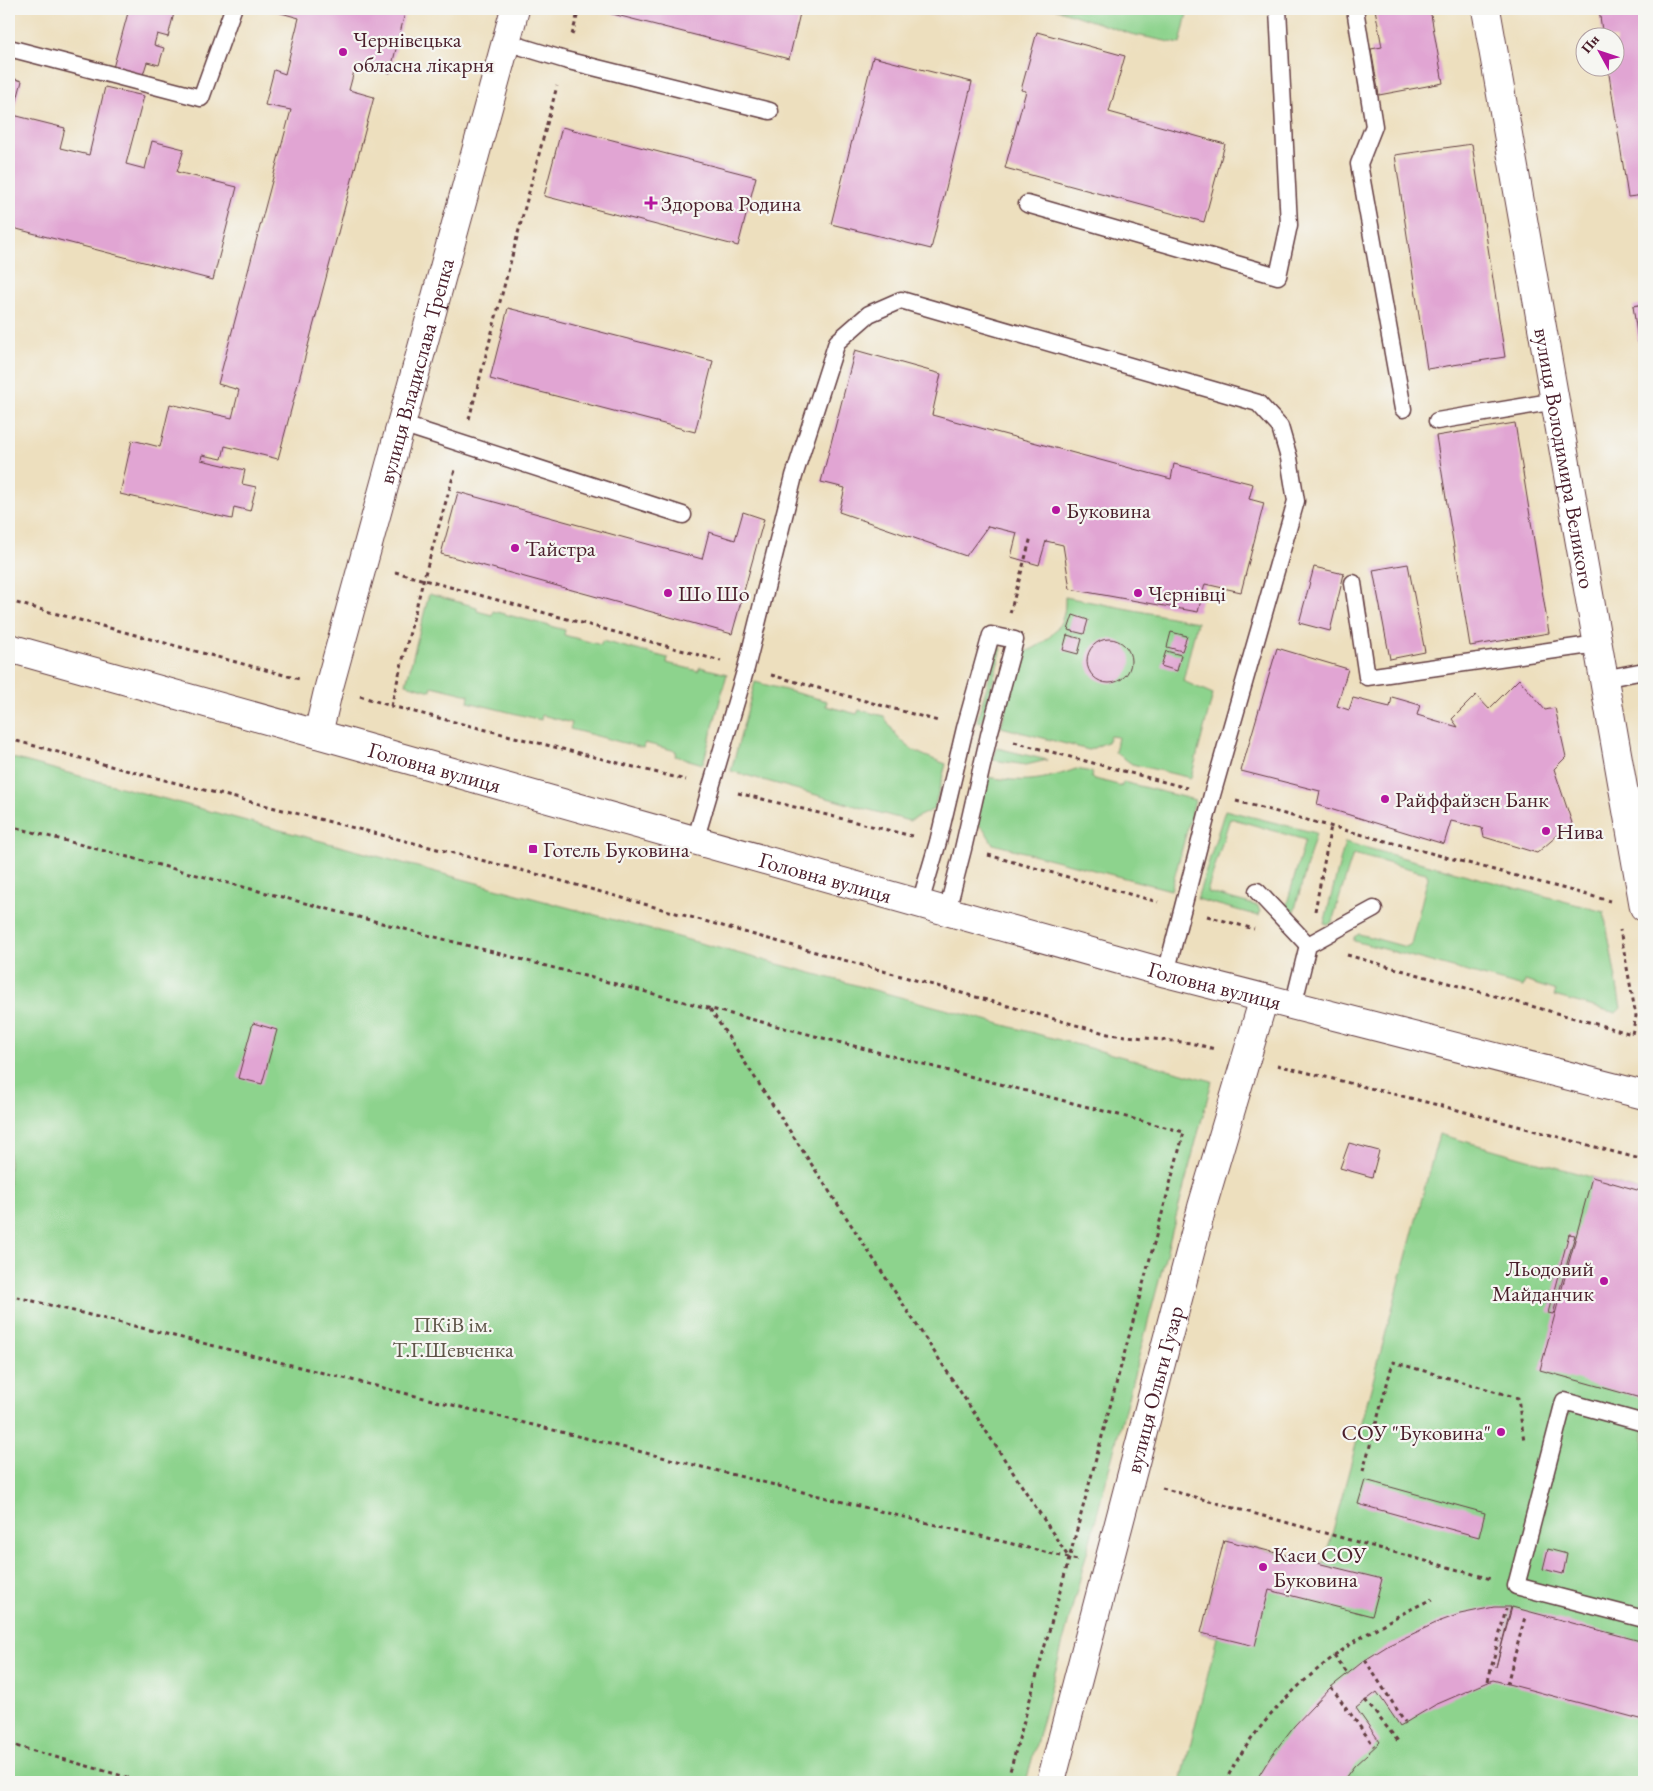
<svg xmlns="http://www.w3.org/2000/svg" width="1653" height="1791" viewBox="0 0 1653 1791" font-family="'EB Garamond',serif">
<rect width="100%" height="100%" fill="#f6f6f2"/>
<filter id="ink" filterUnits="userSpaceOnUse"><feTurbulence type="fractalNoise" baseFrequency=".02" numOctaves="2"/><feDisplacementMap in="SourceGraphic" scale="10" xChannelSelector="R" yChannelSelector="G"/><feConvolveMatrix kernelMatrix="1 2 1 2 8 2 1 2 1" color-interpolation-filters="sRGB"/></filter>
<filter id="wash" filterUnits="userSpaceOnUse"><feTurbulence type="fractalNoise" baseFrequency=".0096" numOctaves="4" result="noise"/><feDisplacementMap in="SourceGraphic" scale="20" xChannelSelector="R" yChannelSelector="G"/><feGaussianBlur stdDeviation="1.12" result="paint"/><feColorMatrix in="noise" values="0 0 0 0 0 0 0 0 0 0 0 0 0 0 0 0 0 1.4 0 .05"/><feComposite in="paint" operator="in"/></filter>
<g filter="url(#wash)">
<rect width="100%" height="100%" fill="#eddfbe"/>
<g fill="#8dd38d" stroke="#6c795c">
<path d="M1056,9h132l-8,35 -49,-10z"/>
<path d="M429,594l48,13v4l15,4 1,-4 72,19 -1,5 37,10 1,-4 66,17 -1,5 31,8 2,-4 27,7 -24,90 -28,-8 1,-5 -31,-8 -2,5 -73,-19 2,-6 -30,-8 -1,5 -73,-18 1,-7 -37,-9 -1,5 -25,-7z"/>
<path d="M1065,597l132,25 -14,59 30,13 -22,84 -59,-14 -17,-12 3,-15 -8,-1 -3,6 -18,8 -88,-23 18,-73c19,-5 41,-21 45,-41 1,-5 1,-11 1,-16z"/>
<path d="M998,647l4,1 -20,74 -5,-1z"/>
<path d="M755,682l72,19 -1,5 31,8 2,-4 25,6c18,32 30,36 62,48l-12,45 -25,12 -178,-50z"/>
<path d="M997,748l50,12 -21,5 -33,-5z"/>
<path d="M9,757l1203,324 -186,701h-1017z"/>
<path d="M1076,769l16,3 -1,6 31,8 1,-4 72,18 -24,90 -178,-46 -9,-15 -8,-6 11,-46c37,6 55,4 89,-8z"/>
<path d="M1225,810l91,23 -23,83 -9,-2 21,-74 -75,-22 -23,74 51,14 2,6 -1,4 -62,-17z"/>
<path d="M1345,842l259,70 17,96 -5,5 -62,-17 2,-5 -31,-10 -2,6 -169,-46v-4l5,-3 47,13 5,-3 17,-67 -2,-4 -73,-19 -21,68 -4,3 -4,-1z"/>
<path d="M1439,1134l205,58v590h-463l36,-145 -16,-4 23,-93 100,24z"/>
</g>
<g id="blocks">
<g fill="#e1a5d3">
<path d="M129,9h46l-7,28 -11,-3 -3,11 10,3 -5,17 -12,-3 -4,13 -30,-7z"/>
<path d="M267,9h139l-16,64 -34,-9 -7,26 25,7 -96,362 -53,-13 -3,13 -20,-4 -1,5 44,10 -3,14 14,3 -6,24 -16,-4 -2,12 -112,-25 12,-54 28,7 10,-43 62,14 7,-28 -21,-6 73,-274 -26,-5 9,-35 11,4 14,-56z"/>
<path d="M593,9h208l-12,50z"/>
<path d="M1375,9h55l13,74 -64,12 -8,-46 11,-2z"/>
<path d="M1599,9h45v186l-16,2 -20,-129h8v-30h-13z"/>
<path d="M1037,32l88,24 -16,56 116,32 -21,78 -199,-54 21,-77 -5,-1z"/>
<path d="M873,57l99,25 -41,167 -100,-25z"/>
<path d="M9,77l13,4 -9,34 52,13 -5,20 29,7 16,-68 39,9 -18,68 19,5 7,-28 32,8 -7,23 60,15 -24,93 -204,-53z"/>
<path d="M562,127l194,50 -18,69 -194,-50z"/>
<path d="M1472,144l33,213 -78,12 -32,-214z"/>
<path d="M1644,304v70l-1,1 -10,-69z"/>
<path d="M508,308l205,53 -18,71 -205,-53z"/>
<path d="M855,350l86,24 -9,41 239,64 3,-15 79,20 -4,15 15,4 -23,89 -36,-8 -7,28 -128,-23 -7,-44 -17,-4 -7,24 -28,-8 6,-24 -29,-7 -22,30 -127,-44 6,-24 -24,-6z"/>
<path d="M1515,423l34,210 -79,13 -34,-210z"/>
<path d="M458,492l244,67 7,-27 26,8 8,-28 21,7 -32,115 -291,-80z"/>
<path d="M1408,564l17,88 -35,7 -17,-89z"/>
<path d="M1314,567l30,7 -14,57 -31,-8z"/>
<path d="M1073,615l15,5 -4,14 -16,-4z"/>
<path d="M1171,632l16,4 -5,15 -15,-4z"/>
<path d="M1067,635l15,4 -4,15 -15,-4z"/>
<circle cx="1109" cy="661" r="22"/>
<path d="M1277,648l71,21 -11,37 12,4 4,-12 37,9 2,-10 28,8 -3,10 41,12 -6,-8 24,-24 13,14 30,-30 26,31 10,-2 11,49 -12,12 18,54 -35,30 -53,-16 -2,-9 -31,-7 -7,23 -127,-39 3,-14 -79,-20z"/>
<path d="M1166,651l15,4 -4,16 -16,-5z"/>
<path d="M253,1023l24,7 -15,54 -24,-6z"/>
<path d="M1349,1143l30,8 -7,26 -32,-9z"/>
<path d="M1592,1177l52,15v207l-104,-29z"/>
<path d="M1569,1234l6,1 -22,79 -5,-1z"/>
<path d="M1365,1480l120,33 -6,24 -121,-33z"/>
<path d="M1224,1540l158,39 -10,37 -103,-26 -14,56 -54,-13z"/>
<path d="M1548,1549l19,5 -4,20 -20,-5z"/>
<path d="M1494,1607h17l-15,60 16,-60 132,35v78l-151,-40 -58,25 -35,21 -23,-34 -21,16 24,34 -26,24 -12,16h-87l16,-26 23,-30 37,-39 34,-27 24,-15 49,-23 22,-8z"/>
</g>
</g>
</g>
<g filter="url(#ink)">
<use href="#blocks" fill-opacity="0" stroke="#623c41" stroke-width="1"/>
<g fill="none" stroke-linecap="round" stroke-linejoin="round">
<g stroke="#623c41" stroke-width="19">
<g id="lane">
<path d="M1355,9l19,117 -15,38 44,245"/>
<path d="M506,42l59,18 205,51"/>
<path d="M9,48l192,50 32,-89"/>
<path d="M1027,204l251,72 11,-51 -11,-216"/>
<path d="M1437,421l119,-20"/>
<path d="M401,424l282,91"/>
<path d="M1353,583l14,94 230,-33"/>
<path d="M1603,679l41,-8"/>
<path d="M695,841l51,-173 48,-192 43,-134 32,-28 32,-14 357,103 22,24 9,31 7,43 -84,294 -46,178"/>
<path d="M1257,891l51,54"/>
<path d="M920,903l18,-61 27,-114 26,-93 24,5 -26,95 -26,114 -16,62"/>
<path d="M1293,1006l15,-61 66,-36"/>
<path d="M1644,1423l-80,-22 -48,185 128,33"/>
</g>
</g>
<g stroke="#623c41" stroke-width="30">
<g id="street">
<path id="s1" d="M1486,9l158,898"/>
<path id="s2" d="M318,734l11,-47 186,-678"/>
<path id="s3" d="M1051,1782l151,-575 62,-209"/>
</g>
</g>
<g stroke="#623c41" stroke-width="30">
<g id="primary">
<path id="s4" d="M9,648l344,96 813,229 478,122"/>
</g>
</g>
<g stroke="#623c41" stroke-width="3" stroke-dasharray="4 4" stroke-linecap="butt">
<path d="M572,35l7,-26"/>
<path d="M469,419l88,-333"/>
<path d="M395,572l326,89"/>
<path d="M9,601l290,78"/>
<path d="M1010,613l21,-76"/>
<path d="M771,675l167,46"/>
<path d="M360,696l31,10 295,74"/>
<path d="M391,706l32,-125 32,-111"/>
<path d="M9,739l120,32 415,105 564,158 83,9 24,6"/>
<path d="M1014,742l173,46"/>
<path d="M738,793l174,43"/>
<path d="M1236,801l374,100"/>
<path d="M9,826l1175,306 -115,427 -62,223"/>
<path d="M988,855l170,47"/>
<path d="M1315,911l16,-85"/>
<path d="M1207,916l47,13"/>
<path d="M1347,955l285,79 4,-18 -16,-86"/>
<path d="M710,1009l359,549"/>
<path d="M1277,1065l177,44 190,51"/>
<path d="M9,1295l1068,265"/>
<path d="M1363,1471l30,-109 125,36 6,43"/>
<path d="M1162,1488l329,91"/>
<path d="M1334,1656l14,18"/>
<path d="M1365,1660l40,62"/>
<path d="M1488,1681l18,-72"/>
<path d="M1507,1684l18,-67"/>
<path d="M1331,1687l43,59"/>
<path d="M1365,1700l33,41"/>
<path d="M9,1744l135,38"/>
<path d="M1225,1782c30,-60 83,-111 140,-147 22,-14 44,-25 67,-36"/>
</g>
<use href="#lane" stroke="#fff" stroke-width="16"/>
<use href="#street" stroke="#fff" stroke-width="28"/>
<use href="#primary" stroke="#fff" stroke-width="28"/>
</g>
</g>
<g fill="#b5179e" stroke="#f6f6f2" stroke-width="2">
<circle cx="343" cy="52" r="5"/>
<path d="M648.5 195.5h5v5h5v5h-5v5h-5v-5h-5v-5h5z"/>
<circle cx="1056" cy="510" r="5"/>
<circle cx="515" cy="548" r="5"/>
<circle cx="668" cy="593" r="5"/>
<circle cx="1138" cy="593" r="5"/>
<circle cx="1385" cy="799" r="5"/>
<circle cx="1546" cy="831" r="5"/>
<rect x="528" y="844" width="10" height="10" rx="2.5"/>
<circle cx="1604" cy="1281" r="5"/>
<circle cx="1501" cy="1432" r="5"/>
<circle cx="1263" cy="1567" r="5"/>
</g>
<g text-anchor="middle" stroke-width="4.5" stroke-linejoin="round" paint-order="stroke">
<g font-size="22" fill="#4a1f2b" stroke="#f6f6f2" text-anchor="start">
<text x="353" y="47">Чернівецька<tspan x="353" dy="25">обласна лікарня</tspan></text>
<text x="661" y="211">Здорова Родина</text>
<text x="1066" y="518">Буковина</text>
<text x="525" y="556">Тайстра</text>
<text x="678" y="601">Шо Шо</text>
<text x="1148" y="601">Чернівці</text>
<text x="1395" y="807">Райффайзен Банк</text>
<text x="1556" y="839">Нива</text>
<text x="543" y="857">Готель Буковина</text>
<text x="1594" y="1276" text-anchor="end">Льодовий<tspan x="1594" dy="25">Майданчик</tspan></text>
<text x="1491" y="1440" text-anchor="end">СОУ "Буковина"</text>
<text x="1273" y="1562">Каси СОУ<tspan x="1273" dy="25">Буковина</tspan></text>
</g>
<g font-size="22" fill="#4a1f2b" stroke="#f6f6f2">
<text dy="8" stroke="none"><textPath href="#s2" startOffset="376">вулиця Владислава Трепка</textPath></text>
<text dy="8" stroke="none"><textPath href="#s1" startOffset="456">вулиця Володимира Великого</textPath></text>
<text dy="8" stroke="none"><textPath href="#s4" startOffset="442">Головна вулиця</textPath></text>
<text dy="8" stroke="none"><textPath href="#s4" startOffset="848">Головна вулиця</textPath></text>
<text dy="8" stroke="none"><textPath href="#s4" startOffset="1252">Головна вулиця</textPath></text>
<text dy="8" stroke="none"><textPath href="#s3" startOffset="406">вулиця Ольги Гузар</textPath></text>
</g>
<g font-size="22" fill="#5e5548" stroke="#f6f6f2">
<text x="453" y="1332">ПКіВ ім.<tspan x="453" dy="25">Т.Г.Шевченка</tspan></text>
</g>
</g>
<rect width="1653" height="1791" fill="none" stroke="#f6f6f2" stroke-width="30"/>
<g transform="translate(1600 52) rotate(310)"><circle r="24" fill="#f6f6f2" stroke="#b1a0a2"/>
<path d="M0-4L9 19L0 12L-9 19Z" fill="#b5179e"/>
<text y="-8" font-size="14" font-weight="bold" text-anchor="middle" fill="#4a1f2b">Пн</text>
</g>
</svg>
